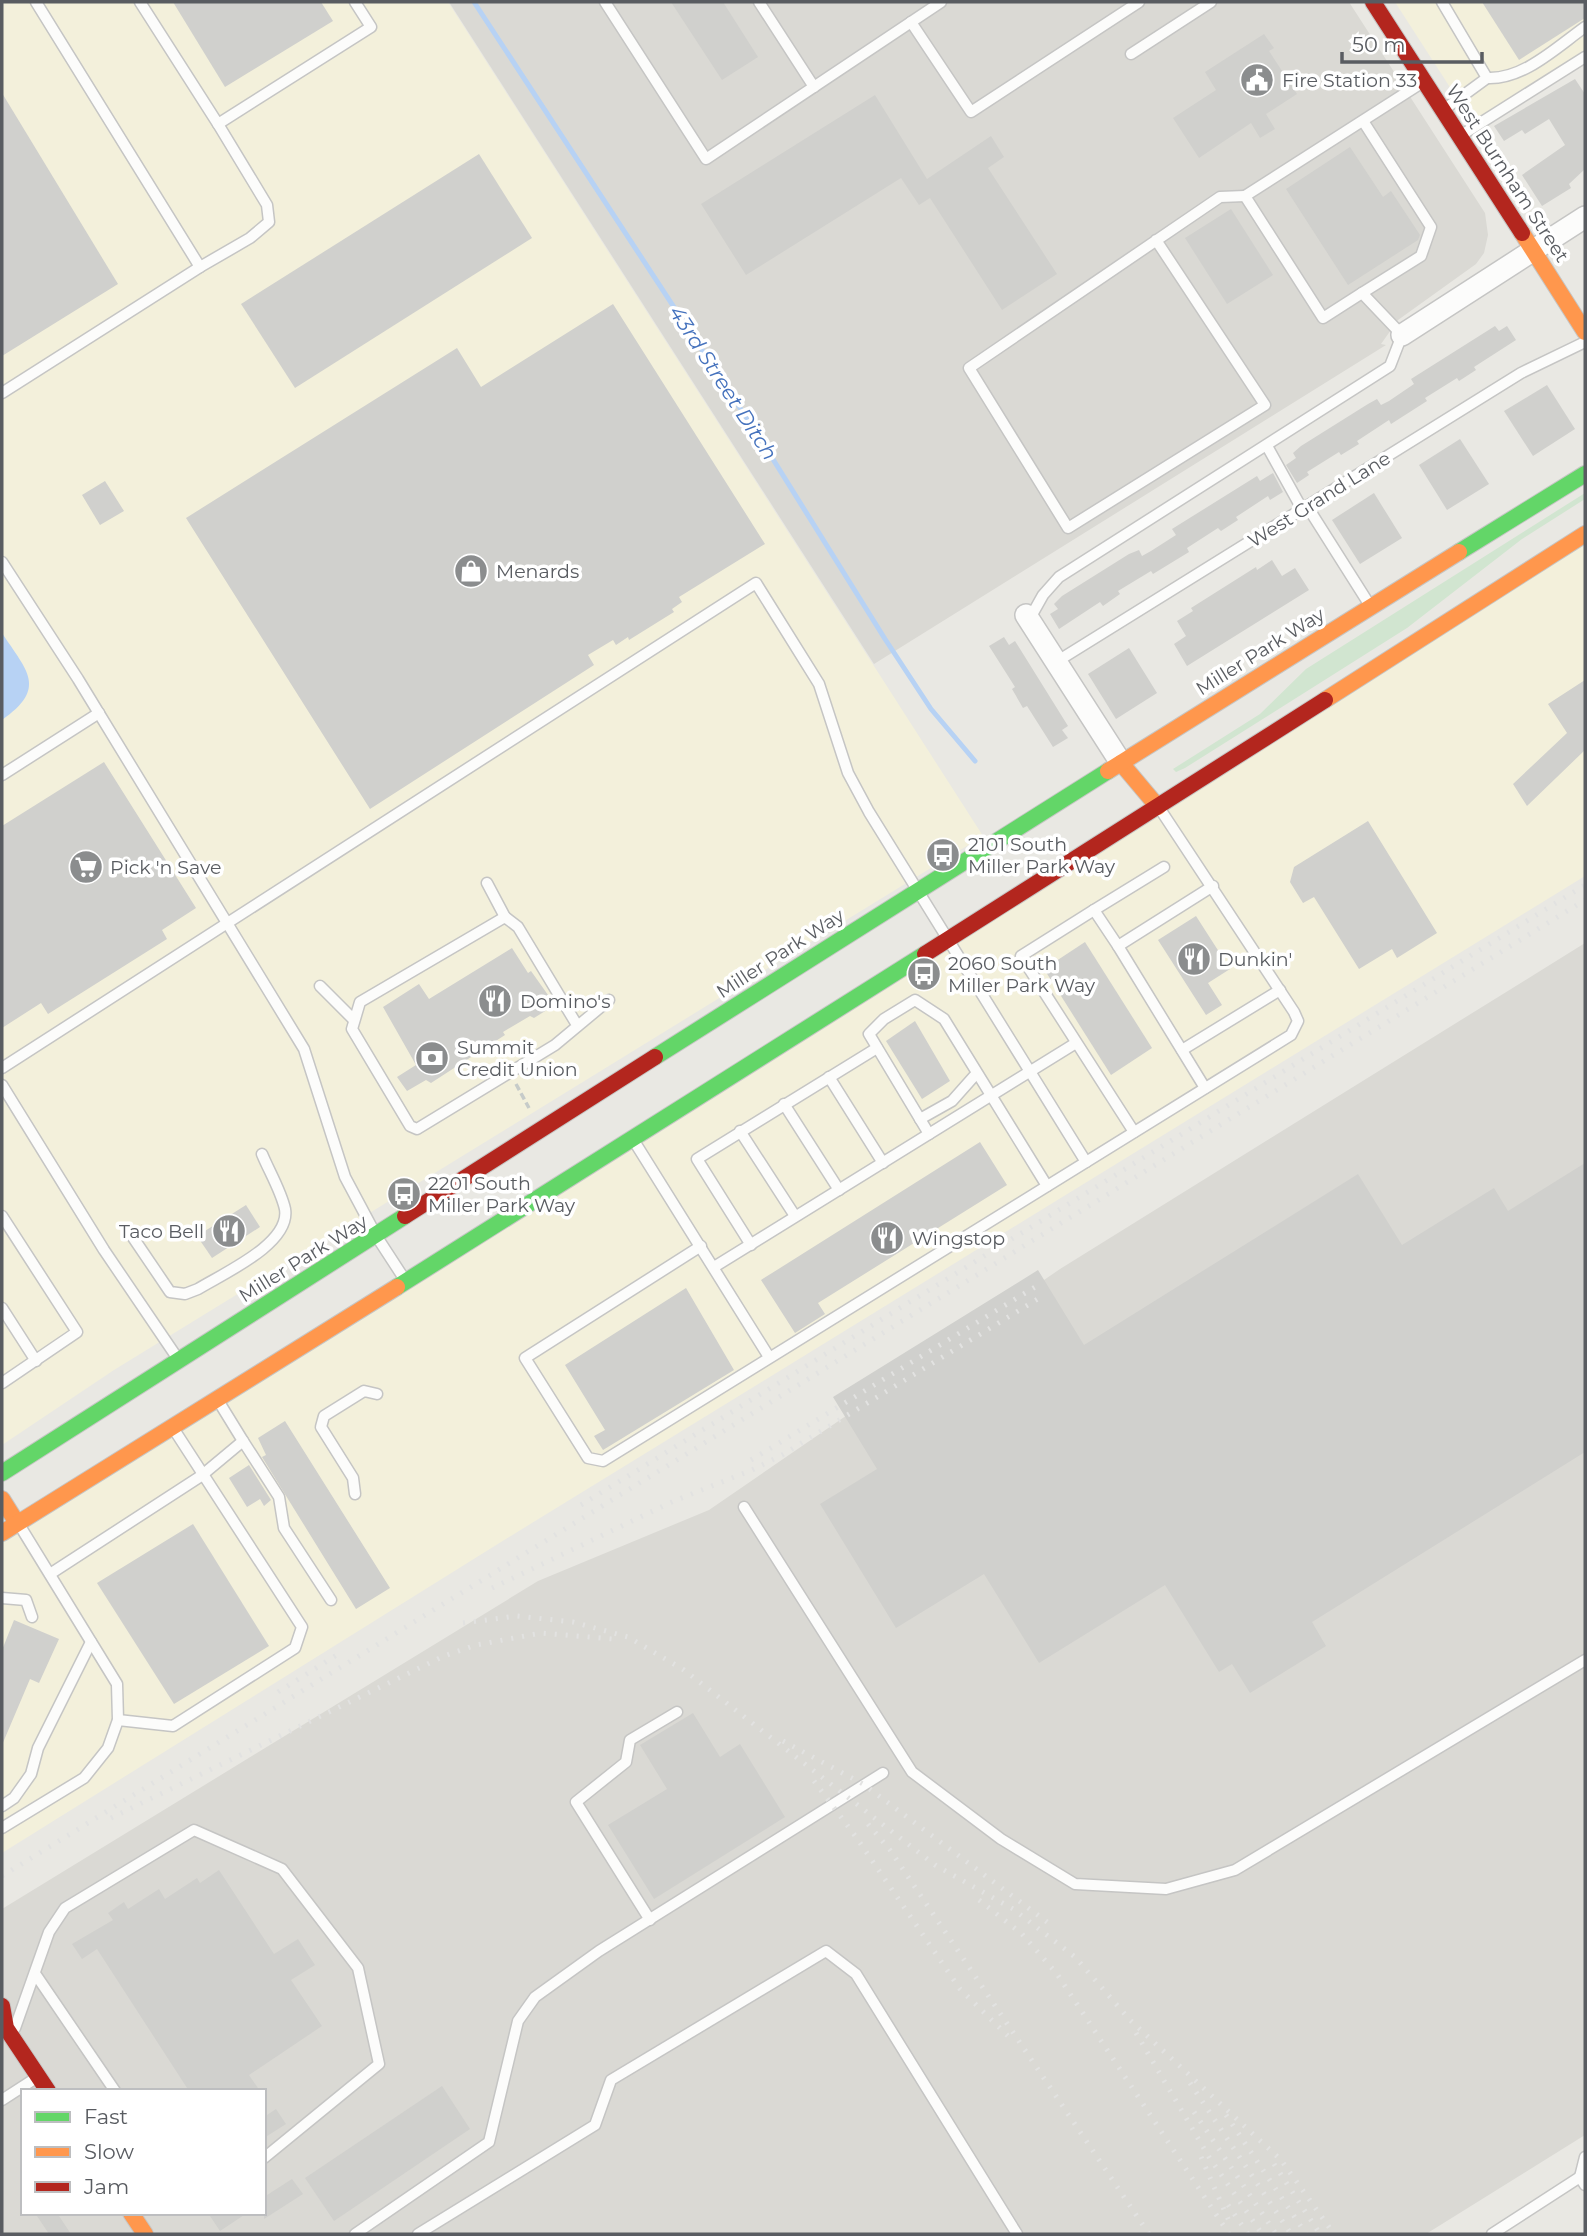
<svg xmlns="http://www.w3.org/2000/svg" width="1587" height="2236" viewBox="0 0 1587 2236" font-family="Montserrat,sans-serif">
<rect width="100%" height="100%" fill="#e9e8e3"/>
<g fill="#f3f0db">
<path d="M2,2h446l535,834 -869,534 -112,75z"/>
<path d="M1395,2h190v49l-112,72z"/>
<path d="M1585,534v342l-1084,666 -499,311v-320z"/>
</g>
<g fill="#dad9d4" fill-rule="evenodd">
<path d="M449,2h900l136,211 3,22 -4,18 -8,11 -78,56 -17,24 5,1 -512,319z"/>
<path d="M1585,943v1192l-159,99h-1424v-325l536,-328 171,-71 351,-241zM23,2091h241v122h-241z"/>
</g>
<path fill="#d1e5d0" d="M1585,493v6l-63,40 -115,89 -222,140 -9,4 -3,-3 87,-55 46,-45z"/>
<path fill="#b7d2f4" d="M2,633c25,38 46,55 0,87z"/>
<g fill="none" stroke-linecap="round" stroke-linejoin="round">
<path stroke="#b7d2f4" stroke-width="5" d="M474,2l287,438 124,199 46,70 44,52"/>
</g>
<g fill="#d0d0cd">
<path d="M173,2h148l12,19 -108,66z"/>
<path d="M671,2h52l35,55 -36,23z"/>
<path d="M1482,2h103v16l-66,42z"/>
<path d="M1264,34l10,14 -5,3 28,43 -31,20 9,15 -15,9 -9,-15 -52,35 -26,-40 43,-28 -11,-18z"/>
<path d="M1575,79l10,15v75l-16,15 2,4 -29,18 -20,-31 43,-30 -16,-26 -24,15 -3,-4 -18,11 -10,-15z"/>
<path d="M2,93l116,191 -116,72z"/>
<path d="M875,95l52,84 64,-43 13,21 -16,11 69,106 -55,36 -72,-112 -11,7 -18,-27 -155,97 -45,-71z"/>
<path d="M1350,147l33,50 8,-6 29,44 -2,5 -70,45 -62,-96z"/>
<path d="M479,154l53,84 -237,150 -54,-84z"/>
<path d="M1231,209l42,66 -46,29 -42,-66z"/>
<path d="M613,304l152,240 -86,53 3,5 -10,7 2,3 -45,28 -1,-3 -12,8 -3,-5 -25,15 6,10 -224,144 -184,-291 271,-170 24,39z"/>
<path d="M1495,326l4,5 8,-5 9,14 -42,27 2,3 -17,11 -2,-3 -32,20 2,3 -36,23 -2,-4 -32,21 2,3 -18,11 -2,-3 -32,20 2,3 -12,8 -11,-18 10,-7 -3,-5 8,-7 67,-42 9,-5 4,6 8,-4 25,-17 -3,-5z"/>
<path d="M1547,385l28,44 -42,27 -29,-45z"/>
<path d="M1460,439l29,45 -42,26 -28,-45z"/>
<path d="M1273,473l10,19 -13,8 -2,-4 -32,21 2,3 -17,11 -3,-3 -31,20 2,4 -36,22 -2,-3 -33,20 2,3 -17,12 -3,-4 -41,27 -9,-15 8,-5 -4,-5 8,-8 67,-42 10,-4 3,6 9,-5 25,-16 -4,-6 85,-53 3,5z"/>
<path d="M105,481l19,30 -24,14 -18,-30z"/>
<path d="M1374,493l28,45 -42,26 -28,-44z"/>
<path d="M1272,560l10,16 13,-8 14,22 -122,76 -13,-22 12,-8 -9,-15 16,-10 -2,-3 65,-41 1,3z"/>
<path d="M1004,637l5,8 6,-4 53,85 -6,4 6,8 -15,9 -26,-41 -4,2 -11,-19 3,-2 -26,-41z"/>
<path d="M1129,648l28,45 -41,26 -28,-45z"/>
<path d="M1585,680v70l-58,56 -14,-22 54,-51 -19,-29z"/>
<path d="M104,762l92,146 -34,22 5,9 -119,75 -7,-11 -39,25v-202z"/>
<path d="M1368,821l69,112 -40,25 -5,-9 -33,20 -45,-72 -11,6 -13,-21 4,-15z"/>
<path d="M1196,916l34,53 -22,14 14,22 -16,10 -48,-75z"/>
<path d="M1085,942l67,106 -41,27 -67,-106z"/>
<path d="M512,948l16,25 3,-2 22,31 -3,6 -16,10 -4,-2 -27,16 2,3 -74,48 -5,-3 -19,11 -10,-14 19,-12 -33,-58 36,-23 10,15z"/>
<path d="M915,1021l35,60 -28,18 -36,-58z"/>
<path d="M980,1142l27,43 -189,118 7,11 -30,19 -34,-53z"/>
<path d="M1585,1163v289l-273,170 14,24 -76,47 -18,-29 -13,8 -54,-87 -126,78 -55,-89 -88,54 -76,-124 57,-35 -44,-72 205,-127 46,75 274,-171 44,71 92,-57 14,23z"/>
<path d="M246,1205l14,22 -48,31 -15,-22z"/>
<path d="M686,1288l48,82 -131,80 -9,-14 11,-6 -40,-65z"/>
<path d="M285,1421l105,167 -34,21 -94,-152 4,-2 -8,-17z"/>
<path d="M249,1465l22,35 -7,6 -4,-7 -13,8 -18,-29z"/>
<path d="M193,1524l76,122 -95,58 -77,-121z"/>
<path d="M14,1620l45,19 -20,44 -9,-4 -28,66v-95z"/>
<path d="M693,1713l27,44 20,-13 45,73 -131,82 -46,-74 59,-36 -27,-44z"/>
<path d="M219,1870l55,84 24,-15 17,26 -24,15 31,46 -73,49 11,16h-71l-92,-142 -15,10 -10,-15 41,-24 -5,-7 16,-11 4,7 31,-20 6,10 32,-21 3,5z"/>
<path d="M442,2086l28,43 -136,92 -29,-43z"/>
<path d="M276,2109l10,15 -22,14v-21z"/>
<path d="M292,2179l11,15 -39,25v-22z"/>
<path d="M35,2213h22l14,21h-22z"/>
<path d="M208,2213h39l-27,18z"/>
</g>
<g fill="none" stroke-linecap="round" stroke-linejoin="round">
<g stroke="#c5c5c4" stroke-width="13">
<g id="lane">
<path d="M140,2l78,122 153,-97 -16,-25"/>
<path d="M605,2l101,157 235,-157"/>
<path d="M759,2l55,85"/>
<path d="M1442,2l45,76 -41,30"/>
<path d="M911,22l60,90 168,-110"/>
<path d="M1131,54l80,-52"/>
<path d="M1487,78c36,2 70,-31 98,-51"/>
<path d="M1460,136l125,-79"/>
<path d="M1156,240l109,165 -197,123 -99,-160 251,-171 25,-1"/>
<path d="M200,267l50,-29 19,-16 -2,-17 -49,-81"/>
<path d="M1362,293l59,-37 10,-29 -68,-106"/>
<path d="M2,393l198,-126 -164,-265"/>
<path d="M1267,446l35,63"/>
<path d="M1307,506l62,98"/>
<path d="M2,562l76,117 226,370 41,128 32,60 28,43"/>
<path d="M1029,620l14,-25 16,-18 331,-211 12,-31 -40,-42 -39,25 -78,-122 178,-114"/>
<path d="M1056,662l465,-289 64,-31"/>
<path d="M2,775l97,-62"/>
<path d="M487,883l18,34"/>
<path d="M1094,910l-73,46 113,176"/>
<path d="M1118,946l-24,-36 70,-43"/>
<path d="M320,986l33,33"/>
<path d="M577,1025l-59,-98 -13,-10 -145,85 -8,27 58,97 7,3 138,-84 54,-45"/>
<path d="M1182,1050l98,-60"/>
<path d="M2,1068l754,-485 63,101 29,89 21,39 217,350"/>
<path d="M829,1077l54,86"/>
<path d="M2,1085l102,165 74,109"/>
<path d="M1205,1088l-87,-142 95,-60"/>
<path d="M784,1104l55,86"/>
<path d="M920,1119l32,-18 24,-27"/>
<path d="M740,1131l55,85"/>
<path d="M929,1134l-60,-100 15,-15 31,-19 29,19 103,167"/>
<path d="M634,1141l135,216"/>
<path d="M2,1216l75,116 -75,51"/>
<path d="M130,1233l40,59 15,2 13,-5c24,-15 93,-45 87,-80 -4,-18 -16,-38 -23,-55"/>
<path d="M751,1245l-54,-86 180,-111"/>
<path d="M701,1246l-176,112 63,100 15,3 688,-426 7,-14 -4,-9 -134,-203"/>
<path d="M714,1267l362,-224"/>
<path d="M2,1308l34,53"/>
<path d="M243,1441l36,56 5,31 47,72"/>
<path d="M355,1494l-2,-16 -32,-51 3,-11 40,-25 13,3"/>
<path d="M744,1507l168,265 89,67 74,45 91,5 69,-19 350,-210"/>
<path d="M50,1574l151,-98 42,-35 -24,-39"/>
<path d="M2,1598l24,2 6,17"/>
<path d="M118,1720l55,6 122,-78 7,-21 -127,-196"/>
<path d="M2,1806l12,-8 17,-24 7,-26 53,-106"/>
<path d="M2,1828l82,-50 24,-30 10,-28 -1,-36 -97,-158"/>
<path d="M650,1920l-74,-118 50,-40 4,-22 47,-28"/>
<path d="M36,1975l79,116"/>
<path d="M15,2028l34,-96 16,-24 129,-78 88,39 76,99 21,96 -115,94"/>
<path d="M2,2100l34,-22"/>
<path d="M1580,2177l5,-20"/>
<path d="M355,2234l134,-92 29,-121 17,-24 64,-46 284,-178"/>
<path d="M418,2234l177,-109 16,-45 215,-129 30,23 161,260"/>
<path d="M1492,2234l88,-57 5,8"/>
</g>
</g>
<g stroke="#c5c5c4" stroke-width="24">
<g id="street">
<path d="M1402,335l183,-118"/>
<path d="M1026,615l95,148"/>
</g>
</g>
<g stroke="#c6c6c5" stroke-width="18">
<g id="fast">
<path d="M1459,552l126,-78"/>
<path d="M655,1057l453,-286"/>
<path d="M397,1287l528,-333"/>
<path d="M2,1473l403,-257"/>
</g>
</g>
<g stroke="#c6c6c5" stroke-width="18">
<g id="slow">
<path d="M1522,233l63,99"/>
<path d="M1325,700l260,-166"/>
<path d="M1121,763l37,44"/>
<path d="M1108,771l351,-219"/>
<path d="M2,1499l15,24"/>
<path d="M2,1533l395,-246"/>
<path d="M131,2213l14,21"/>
</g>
</g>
<g stroke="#c6c6c5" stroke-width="18">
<g id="jam">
<path d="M1373,2l149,231"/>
<path d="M925,954l400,-254"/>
<path d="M405,1216l250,-159"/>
<path d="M2,2006l4,22 42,63"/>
</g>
</g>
<path stroke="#c6cbc9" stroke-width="3.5" stroke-dasharray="7 3.5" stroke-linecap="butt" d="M516,1084l13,24"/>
<use href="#lane" stroke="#fcfcfb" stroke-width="10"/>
<use href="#street" stroke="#fcfcfb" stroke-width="21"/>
<use href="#fast" stroke="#63d668" stroke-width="16"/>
<use href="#slow" stroke="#ff974d" stroke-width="16"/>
<use href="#jam" stroke="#b3261e" stroke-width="16"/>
<g stroke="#e2e2e1" stroke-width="5" stroke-dasharray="2 9" stroke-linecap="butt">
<path d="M751,1460l284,-173"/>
<path d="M581,1505l1004,-620"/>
<path d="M492,1588l182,-87 78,-31 30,-15 259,-158"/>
<path d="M463,1623l54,-7 56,6 55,15 56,33 251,195 78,44 62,48 55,63 151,140 53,74"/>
<path d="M278,1692l65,-41"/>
<path d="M783,1741l80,43 188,141"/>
<path d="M814,1781l42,56 104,152 48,47"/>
<path d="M111,1818l333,-162 32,-11 65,-12 72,6"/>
<path d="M868,1824l22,26 259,384"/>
<path d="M2,1876l1583,-976"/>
<path d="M979,1900l43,34 35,40 172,260"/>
<path d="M1136,2033l73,124 53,77"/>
<path d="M1190,2083l101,151"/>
<path d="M1194,2112l82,122"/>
<path d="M1226,2115l80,119"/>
<path d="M1201,2157l28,64"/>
<path d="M1274,2164l46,70"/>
<path d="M1228,2205l20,29"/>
</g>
</g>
<defs>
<g id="civic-disc" transform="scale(1.75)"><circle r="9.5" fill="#8b8d8e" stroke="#fff"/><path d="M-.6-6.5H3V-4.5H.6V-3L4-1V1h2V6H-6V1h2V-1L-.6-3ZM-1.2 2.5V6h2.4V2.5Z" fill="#fff"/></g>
<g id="shop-disc" transform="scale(1.75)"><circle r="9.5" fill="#8b8d8e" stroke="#fff"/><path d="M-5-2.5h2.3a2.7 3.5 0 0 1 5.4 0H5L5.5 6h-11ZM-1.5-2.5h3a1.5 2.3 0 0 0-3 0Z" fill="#fff"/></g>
<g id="bus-disc" transform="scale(1.75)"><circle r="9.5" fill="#8b8d8e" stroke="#fff"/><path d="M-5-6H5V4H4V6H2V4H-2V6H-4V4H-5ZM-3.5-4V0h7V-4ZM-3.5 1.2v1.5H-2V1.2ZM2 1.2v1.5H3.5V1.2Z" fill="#fff"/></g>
<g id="supermarket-disc" transform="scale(1.75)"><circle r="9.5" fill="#8b8d8e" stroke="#fff"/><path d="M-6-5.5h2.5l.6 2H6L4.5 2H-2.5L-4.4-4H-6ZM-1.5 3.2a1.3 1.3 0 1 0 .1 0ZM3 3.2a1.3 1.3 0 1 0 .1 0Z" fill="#fff"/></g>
<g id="restaurant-disc" transform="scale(1.75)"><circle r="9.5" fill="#8b8d8e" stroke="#fff"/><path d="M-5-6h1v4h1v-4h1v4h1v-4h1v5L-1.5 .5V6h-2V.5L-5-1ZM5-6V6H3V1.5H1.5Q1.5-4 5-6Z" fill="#fff"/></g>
<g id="bank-disc" transform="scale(1.75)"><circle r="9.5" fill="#8b8d8e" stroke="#fff"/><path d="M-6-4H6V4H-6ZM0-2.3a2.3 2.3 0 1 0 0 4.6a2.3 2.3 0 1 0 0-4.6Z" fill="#fff"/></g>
</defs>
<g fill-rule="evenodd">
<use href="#civic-disc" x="1257" y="80"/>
<use href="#shop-disc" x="471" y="571"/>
<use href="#bus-disc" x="943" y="855"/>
<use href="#supermarket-disc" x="86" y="867"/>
<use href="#restaurant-disc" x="1194" y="959"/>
<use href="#bus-disc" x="924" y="974"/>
<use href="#restaurant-disc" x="495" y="1001"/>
<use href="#bank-disc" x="432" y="1058"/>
<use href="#bus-disc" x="404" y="1194"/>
<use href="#restaurant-disc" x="229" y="1231"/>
<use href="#restaurant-disc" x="887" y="1238"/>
</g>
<g text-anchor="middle" stroke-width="7" stroke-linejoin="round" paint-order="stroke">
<g font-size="19" fill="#595c61" stroke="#fff" text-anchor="start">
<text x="1282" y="87">Fire Station 33</text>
<text x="496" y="578">Menards</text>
<text x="968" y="851">2101 South<tspan x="968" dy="22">Miller Park Way</tspan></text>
<text x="110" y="874">Pick 'n Save</text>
<text x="1218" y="966">Dunkin'</text>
<text x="948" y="970">2060 South<tspan x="948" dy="22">Miller Park Way</tspan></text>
<text x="520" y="1008">Domino's</text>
<text x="457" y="1054">Summit<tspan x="457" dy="22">Credit Union</tspan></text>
<text x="428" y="1190">2201 South<tspan x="428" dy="22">Miller Park Way</tspan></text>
<text x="204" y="1238" text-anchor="end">Taco Bell</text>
<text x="912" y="1245">Wingstop</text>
</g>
<g font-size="19" fill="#595c61" stroke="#fff">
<text transform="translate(1508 173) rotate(57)" y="7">West Burnham Street</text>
<text transform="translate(1319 499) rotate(-32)" y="7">West Grand Lane</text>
<text transform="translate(1260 651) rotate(-32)" y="7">Miller Park Way</text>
<text transform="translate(780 953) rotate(-33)" y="7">Miller Park Way</text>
<text transform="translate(303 1258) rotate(-32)" y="7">Miller Park Way</text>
</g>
<g font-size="21" font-style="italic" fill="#4572bd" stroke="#fff">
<text transform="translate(723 383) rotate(57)" y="7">43rd Street Ditch</text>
</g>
</g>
<rect width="1587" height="2236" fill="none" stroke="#595c61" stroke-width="7"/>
<rect x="21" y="2089" width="245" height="126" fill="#ffffff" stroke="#bdbec0" stroke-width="2"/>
<rect x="35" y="2112" width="35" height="10" fill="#63d668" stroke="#bdbec0" stroke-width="2"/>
<text x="84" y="2124" font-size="21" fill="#595c61">Fast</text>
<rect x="35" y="2147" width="35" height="10" fill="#ff974d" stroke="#bdbec0" stroke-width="2"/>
<text x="84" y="2159" font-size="21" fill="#595c61">Slow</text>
<rect x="35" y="2182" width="35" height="10" fill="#b3261e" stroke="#bdbec0" stroke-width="2"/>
<text x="84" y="2194" font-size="21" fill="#595c61">Jam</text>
<path d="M1342 52v10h140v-10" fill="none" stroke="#595c61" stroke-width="3.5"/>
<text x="1352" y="52" font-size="21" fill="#595c61" stroke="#ffffff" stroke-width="5" paint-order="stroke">50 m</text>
</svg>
